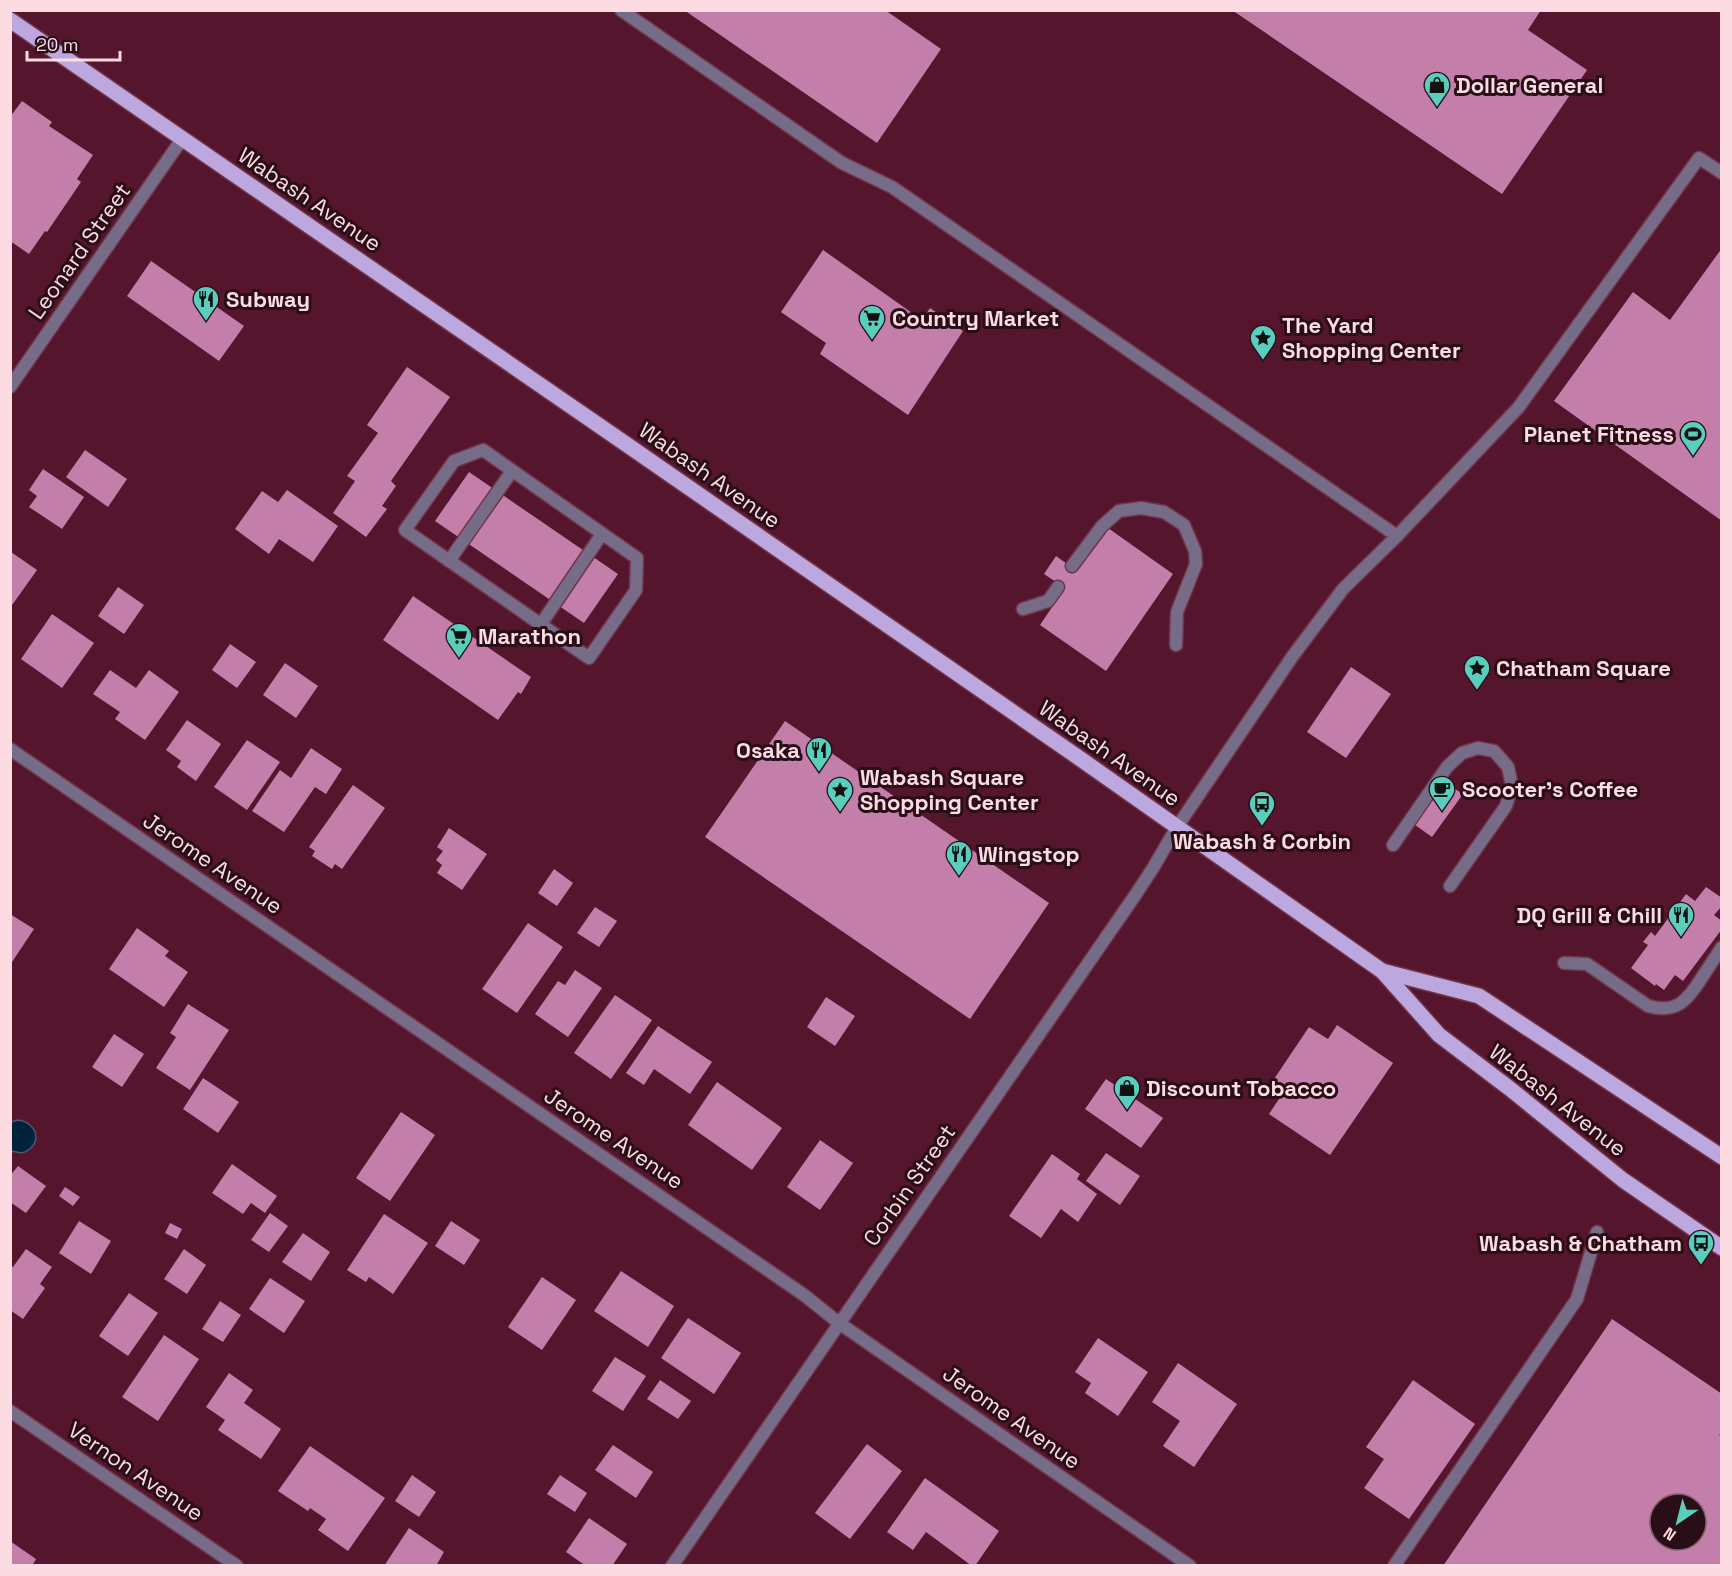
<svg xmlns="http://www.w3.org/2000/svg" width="1732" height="1576" viewBox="0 0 1732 1576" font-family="'Space Grotesk',sans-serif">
<rect width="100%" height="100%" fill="#55152d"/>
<path fill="#00233b" stroke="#4c5a6d" stroke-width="1.5" d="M18,1120c21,3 25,26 4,33l-11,-2v-29z"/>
<g fill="#c37eaa" fill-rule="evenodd">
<path d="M684,10h201l56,39 -64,94z"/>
<path d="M1232,10h309l-13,20 59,40 -85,124z"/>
<path d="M22,101l30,21 -3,4 44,29 -16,24 4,3 -34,50 -2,-1 -16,23 -19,-13v-124z"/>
<path d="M1722,248v273l-168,-120 79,-109 37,28z"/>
<path d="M823,250l99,70 8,-12 33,23 -55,84 -88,-61 6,-11 -45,-31z"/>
<path d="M151,261l93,65 -25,35 -92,-65z"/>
<path d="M407,367l43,30 -59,84 5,5 -14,20 5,3 -21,28 -33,-24 22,-32 -8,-5 31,-43 -11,-8z"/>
<path d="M85,450l42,29 -19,28 -42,-30z"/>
<path d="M43,469l41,28 -22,32 -33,-22 8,-11 -8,-6z"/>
<path d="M469,472l149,102 -34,49 -149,-102z"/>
<path d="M287,490l51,36 -25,36 -34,-23 -10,15 -34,-25 27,-38 16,11z"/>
<path d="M1108,528l65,46 -67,97 -66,-46 25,-37 -21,-14 12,-18 21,15z"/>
<path d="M11,552l26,18 -27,38v-55z"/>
<path d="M118,587l26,18 -20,29 -26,-18z"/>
<path d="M413,596l118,81 -10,17 -3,-2 -20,28 -115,-80z"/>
<path d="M52,614l42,29 -32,45 -41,-29z"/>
<path d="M230,644l26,18 -19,26 -25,-18z"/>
<path d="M285,663l33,23 -22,32 -33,-23z"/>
<path d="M1351,667l40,27 -45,64 -39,-26z"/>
<path d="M110,670l26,18 13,-18 30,22 -34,48 -30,-21 5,-7 -27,-18z"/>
<path d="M187,720l34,24 -25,37 -19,-14 4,-6 -15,-11z"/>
<path d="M785,721l264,182 -79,116 -265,-182z"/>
<path d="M247,740l33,22 -33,48 -33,-23z"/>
<path d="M311,748l31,21 -16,25 -11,-7 -31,45 -32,-21 28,-41 11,8z"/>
<path d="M1441,780l22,14 -31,43 -21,-15z"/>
<path d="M353,785l32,23 -43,61 -7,-5 -3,5 -20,-13 3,-5 -6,-4z"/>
<path d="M449,828l38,26 -25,36 -25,-17 5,-8 -6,-5 7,-9 -6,-4z"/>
<path d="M554,869l19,14 -16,23 -19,-13z"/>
<path d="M1706,887l16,11v8l-8,9 8,6v8l-39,52 -8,-6 -11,15 -8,-6 -1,2 -24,-18 17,-23 -5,-3 8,-10 4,4 31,-42 9,7z"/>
<path d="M595,907l22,14 -18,26 -22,-14z"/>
<path d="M10,914l24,15 -22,33 -2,-1z"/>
<path d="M528,923l35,24 -46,66 -35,-24z"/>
<path d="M137,928l32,23 -4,5 23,16 -24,35 -55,-38z"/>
<path d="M575,970l27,18 -34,49 -33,-23 23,-33 7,4z"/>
<path d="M615,995l37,25 -41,59 -37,-26z"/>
<path d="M826,997l29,19 -20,30 -28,-19z"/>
<path d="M188,1004l41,26 -39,60 -34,-22 20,-31 -6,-4z"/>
<path d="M1337,1025l56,38 -63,92 -61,-41 10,-15 -13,-8 43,-64 19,12z"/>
<path d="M658,1026l54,36 -22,32 -36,-25 -10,16 -18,-12z"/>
<path d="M114,1034l30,20 -22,33 -30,-20z"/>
<path d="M203,1078l36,24 -21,31 -35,-24z"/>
<path d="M1106,1079l57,39 -22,30 -56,-39z"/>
<path d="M717,1082l65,46 -30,42 -64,-45z"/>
<path d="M401,1112l34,23 -45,66 -34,-23z"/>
<path d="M820,1140l33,23 -33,47 -33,-23z"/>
<path d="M1106,1153l34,23 -20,29 -34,-24z"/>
<path d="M1052,1154l28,20 -3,5 20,15 -19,28 -17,-13 -20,29 -32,-22z"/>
<path d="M232,1164l45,32 -12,17 -14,-10 -8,11 -31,-21z"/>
<path d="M18,1166l28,20 -20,27 -16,-11v-26z"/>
<path d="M65,1187l15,10 -7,9 -14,-10z"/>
<path d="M270,1213l18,13 -19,26 -18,-12z"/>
<path d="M384,1214l44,29 -35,51 -24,-17 -3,5 -19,-12z"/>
<path d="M79,1221l32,20 -20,33 -32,-21z"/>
<path d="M451,1221l29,19 -16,25 -29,-19z"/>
<path d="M170,1223l12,6 -5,10 -12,-6z"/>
<path d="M303,1233l27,19 -19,29 -29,-19z"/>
<path d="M26,1249l26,18 -12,17 5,4 -22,31 -13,-9v-45l3,2z"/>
<path d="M184,1249l22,16 -19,29 -23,-15z"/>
<path d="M621,1271l53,35 -26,41 -54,-36z"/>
<path d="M542,1277l34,23 -34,50 -34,-23z"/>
<path d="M270,1278l35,23 -21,32 -35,-24z"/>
<path d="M129,1293l29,20 -30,43 -29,-20z"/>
<path d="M220,1301l21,14 -18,27 -21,-13z"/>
<path d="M688,1318l53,35 -27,41 -53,-36z"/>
<path d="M1612,1319l110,75v38l-3,3 3,1v130h-279zM1660,1504h36v36h-36z"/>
<path d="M164,1335l35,24 -41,62 -36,-24z"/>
<path d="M1098,1338l50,34 -30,44 -33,-23 6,-10 -16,-11z"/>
<path d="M615,1357l31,19 -23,35 -31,-20z"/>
<path d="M1178,1363l59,41 -43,63 -31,-21 17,-25 -28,-19z"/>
<path d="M229,1373l24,17 -9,13 37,26 -20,30 -43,-29 7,-10 -19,-13z"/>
<path d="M660,1380l31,21 -13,18 -31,-20z"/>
<path d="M1413,1380l62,44 -66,95 -45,-31 20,-29 -18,-12z"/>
<path d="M867,1444l35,27 -52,68 -35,-26z"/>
<path d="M613,1445l40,27 -17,26 -41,-28z"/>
<path d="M310,1446l75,52 -37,53 -30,-21 8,-11 -16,-11 -2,3 -30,-20z"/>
<path d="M412,1475l24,17 -17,25 -24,-16z"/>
<path d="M560,1475l27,18 -12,19 -28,-18z"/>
<path d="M925,1478l74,53 -24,35h-3l-46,-34 -13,18 -26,-18z"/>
<path d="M589,1518l38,26 -15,22h-26l-20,-14z"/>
<path d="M409,1528l35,24 -8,14h-52z"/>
<path d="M10,1541l26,18 -4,7h-22z"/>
</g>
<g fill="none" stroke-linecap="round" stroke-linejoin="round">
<g stroke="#70354a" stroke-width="15">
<g id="service">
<path d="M621,10l221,153 50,24 505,349"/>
<path d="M483,450l154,108 -1,32 -47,68 -184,-128 49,-69z"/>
<path d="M449,561l63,-90"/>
<path d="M1072,566l30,-40 17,-15 22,-3 23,4 20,13 11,26 1,13 -19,48 -1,33"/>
<path d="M1023,609l25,-8 10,-14"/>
<path d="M541,624l61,-90"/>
<path d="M1177,827l115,-170 51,-68 54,-53 121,-128 181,-250 23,15"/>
<path d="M1393,845l54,-78 15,-14 16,-5 16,3 14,16 4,19 -6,20 -56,80"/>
<path d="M1564,963l23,1 61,42c28,8 39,-5 53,-27 7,-11 14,-21 21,-32"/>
<path d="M1394,1566l183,-267 20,-67"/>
</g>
</g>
<g stroke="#70354a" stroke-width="15">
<g id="minor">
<path d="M10,387l172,-248"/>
<path d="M10,749l794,546 35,28 351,243"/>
<path d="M10,1411l227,155"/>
<path d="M672,1566l464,-672 17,-26 24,-41"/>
</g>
</g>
<g stroke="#70354a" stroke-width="18">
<g id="primary">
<path d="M10,20l613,422 459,318 300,211 57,64 70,53 114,92 99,68"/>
<path d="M1382,971l97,25 243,161"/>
</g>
</g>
<use href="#service" stroke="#776c88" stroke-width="12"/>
<use href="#minor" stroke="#776c88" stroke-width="12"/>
<use href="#primary" stroke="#bca7df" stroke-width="15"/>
</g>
<defs>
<g id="shop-pin" transform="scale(1.35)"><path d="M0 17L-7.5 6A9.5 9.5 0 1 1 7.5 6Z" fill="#5acebc" stroke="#2a0e17"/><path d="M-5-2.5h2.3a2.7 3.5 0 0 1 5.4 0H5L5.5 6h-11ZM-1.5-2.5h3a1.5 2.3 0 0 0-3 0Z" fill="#111"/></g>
<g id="restaurant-pin" transform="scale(1.35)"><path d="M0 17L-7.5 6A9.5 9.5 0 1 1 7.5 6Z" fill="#5acebc" stroke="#2a0e17"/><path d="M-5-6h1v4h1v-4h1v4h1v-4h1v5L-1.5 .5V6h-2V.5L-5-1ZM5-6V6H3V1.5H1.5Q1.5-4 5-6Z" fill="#111"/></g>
<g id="supermarket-pin" transform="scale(1.35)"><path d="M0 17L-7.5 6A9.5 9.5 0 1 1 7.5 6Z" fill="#5acebc" stroke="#2a0e17"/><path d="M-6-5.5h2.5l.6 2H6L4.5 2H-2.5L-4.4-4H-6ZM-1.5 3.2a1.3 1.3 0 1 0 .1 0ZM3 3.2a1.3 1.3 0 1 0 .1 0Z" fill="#111"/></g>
<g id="sight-pin" transform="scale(1.35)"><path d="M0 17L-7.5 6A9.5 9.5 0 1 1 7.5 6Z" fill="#5acebc" stroke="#2a0e17"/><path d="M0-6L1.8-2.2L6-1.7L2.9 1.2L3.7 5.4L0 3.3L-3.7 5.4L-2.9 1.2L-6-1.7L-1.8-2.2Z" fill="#111"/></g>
<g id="stadium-pin" transform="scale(1.35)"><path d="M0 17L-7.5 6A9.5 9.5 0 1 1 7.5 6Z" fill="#5acebc" stroke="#2a0e17"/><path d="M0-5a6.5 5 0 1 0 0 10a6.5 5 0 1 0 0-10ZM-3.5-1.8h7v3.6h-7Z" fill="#111"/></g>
<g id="cafe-pin" transform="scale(1.35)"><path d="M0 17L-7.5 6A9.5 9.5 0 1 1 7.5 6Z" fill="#5acebc" stroke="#2a0e17"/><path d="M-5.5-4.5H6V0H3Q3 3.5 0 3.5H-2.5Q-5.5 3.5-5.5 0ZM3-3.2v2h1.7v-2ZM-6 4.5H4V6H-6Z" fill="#111"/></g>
<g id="bus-pin" transform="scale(1.35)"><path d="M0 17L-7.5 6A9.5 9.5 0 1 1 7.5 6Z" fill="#5acebc" stroke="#2a0e17"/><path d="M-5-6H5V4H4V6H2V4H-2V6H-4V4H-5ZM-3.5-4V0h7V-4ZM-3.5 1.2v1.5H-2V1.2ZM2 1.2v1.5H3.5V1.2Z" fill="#111"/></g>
</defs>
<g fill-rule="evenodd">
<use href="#shop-pin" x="1437" y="85"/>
<use href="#restaurant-pin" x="206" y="299"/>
<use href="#supermarket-pin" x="872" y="318"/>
<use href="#sight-pin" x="1263" y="338"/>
<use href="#stadium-pin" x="1693" y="434"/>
<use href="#supermarket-pin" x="459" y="636"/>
<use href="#sight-pin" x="1477" y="668"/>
<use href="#restaurant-pin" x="819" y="750"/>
<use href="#cafe-pin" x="1442" y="789"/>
<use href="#sight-pin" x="840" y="790"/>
<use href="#bus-pin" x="1262" y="804"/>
<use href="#restaurant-pin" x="959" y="854"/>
<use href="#restaurant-pin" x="1681" y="915"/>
<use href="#shop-pin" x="1127" y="1088"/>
<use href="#bus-pin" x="1701" y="1243"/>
</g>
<g text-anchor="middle" stroke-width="6" stroke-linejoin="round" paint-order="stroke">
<g font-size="22" font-weight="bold" fill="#fcdbe3" stroke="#2a0e17" text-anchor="start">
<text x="1456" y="93">Dollar General</text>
<text x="226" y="307">Subway</text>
<text x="892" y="326">Country Market</text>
<text x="1282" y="333">The Yard<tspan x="1282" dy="25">Shopping Center</tspan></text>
<text x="1674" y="442" text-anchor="end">Planet Fitness</text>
<text x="478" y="644">Marathon</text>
<text x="1496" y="676">Chatham Square</text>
<text x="800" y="758" text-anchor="end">Osaka</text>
<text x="860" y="785">Wabash Square<tspan x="860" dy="25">Shopping Center</tspan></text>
<text x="1462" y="797">Scooter's Coffee</text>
<text x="1262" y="849" text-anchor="middle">Wabash &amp; Corbin</text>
<text x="978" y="862">Wingstop</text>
<text x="1662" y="923" text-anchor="end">DQ Grill &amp; Chill</text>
<text x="1146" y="1096">Discount Tobacco</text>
<text x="1682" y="1251" text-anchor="end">Wabash &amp; Chatham</text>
</g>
<g font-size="22" fill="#fcdbe3" stroke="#2a0e17">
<text transform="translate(310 199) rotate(34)" y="8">Wabash Avenue</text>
<text transform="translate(79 251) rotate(-55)" y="8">Leonard Street</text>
<text transform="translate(710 475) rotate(35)" y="8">Wabash Avenue</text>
<text transform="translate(1110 753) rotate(35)" y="8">Wabash Avenue</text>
<text transform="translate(213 863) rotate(34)" y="8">Jerome Avenue</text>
<text transform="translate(1558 1100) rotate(38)" y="8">Wabash Avenue</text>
<text transform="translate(614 1138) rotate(34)" y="8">Jerome Avenue</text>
<text transform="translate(909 1185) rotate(-55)" y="8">Corbin Street</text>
<text transform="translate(1012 1417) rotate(35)" y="8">Jerome Avenue</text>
<text transform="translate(136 1471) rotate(34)" y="8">Vernon Avenue</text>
</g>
</g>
<rect width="1732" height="1576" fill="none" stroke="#fcdbe3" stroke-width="24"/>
<g transform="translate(1678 1522) rotate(215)"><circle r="28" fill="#2a0e17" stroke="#7e6069" stroke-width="1.5"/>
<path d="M0-4.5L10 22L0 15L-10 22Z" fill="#5acebc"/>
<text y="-9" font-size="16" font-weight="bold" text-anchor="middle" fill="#fcdbe3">N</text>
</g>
<path d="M27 51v9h93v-9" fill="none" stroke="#fcdbe3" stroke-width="3"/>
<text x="36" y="51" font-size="18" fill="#fcdbe3" stroke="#2a0e17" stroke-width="4.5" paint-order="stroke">20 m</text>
</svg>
